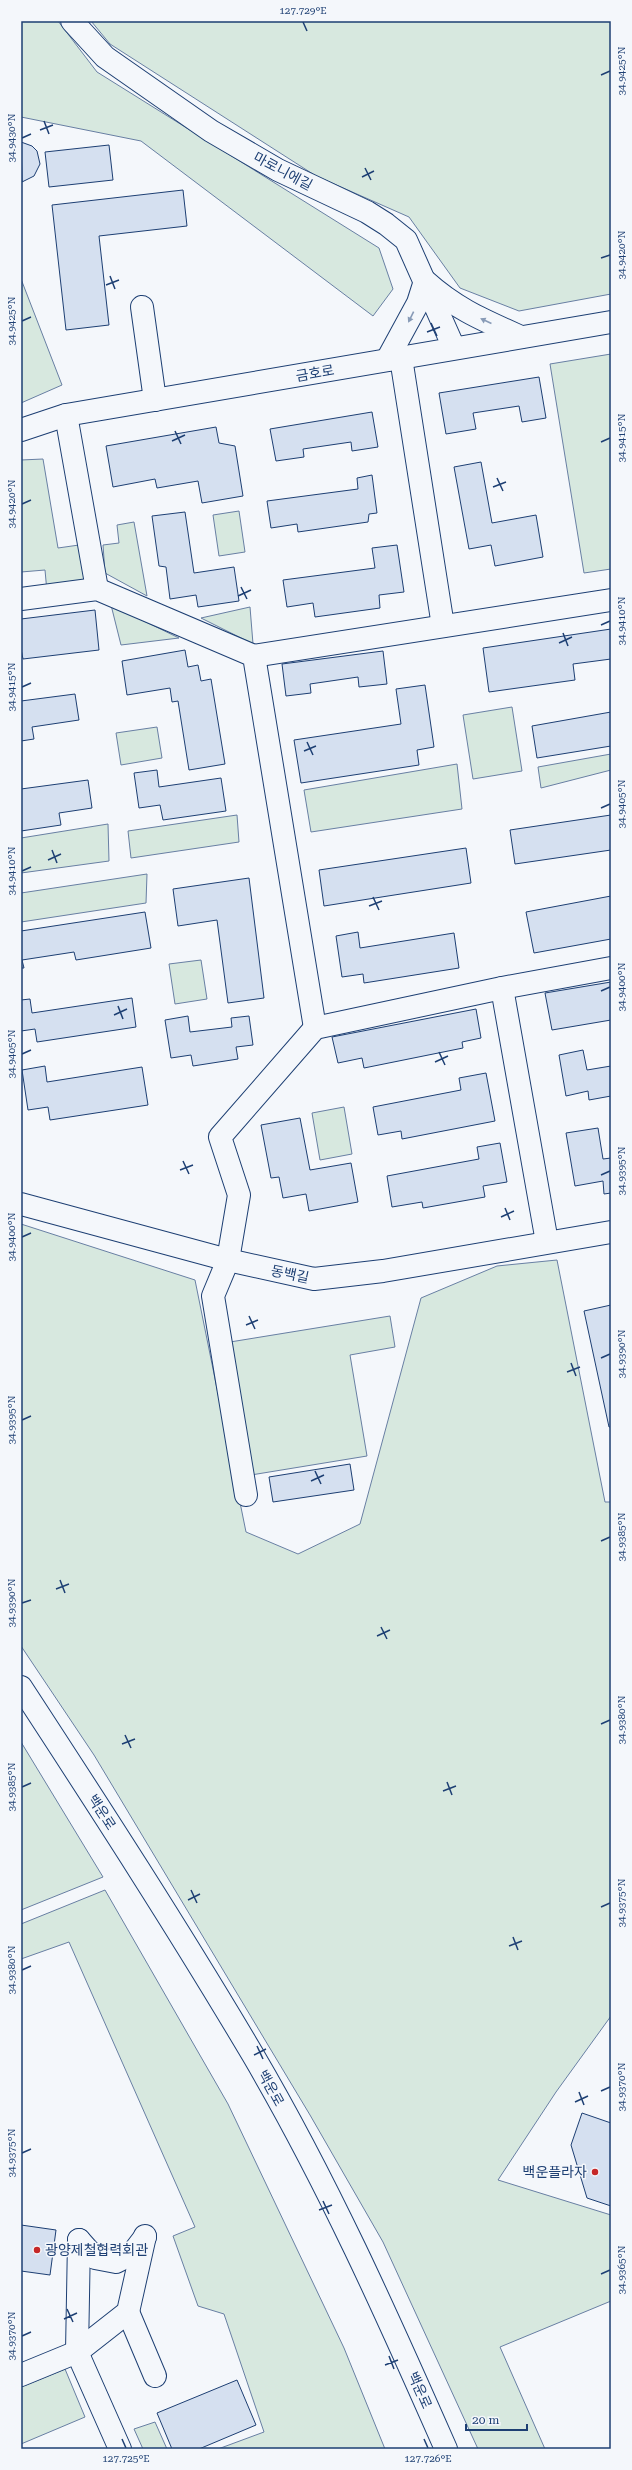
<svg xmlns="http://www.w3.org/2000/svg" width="632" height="2470" viewBox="0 0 632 2470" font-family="'Roboto Serif','Noto Sans KR',serif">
<rect width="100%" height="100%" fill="#f4f7fb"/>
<g fill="#d7e8df" stroke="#687fa3">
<path d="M21,21h37l39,51 282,176 14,41 -20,27 -232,-175 -120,-24z"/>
<path d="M91,21h520v273l-92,17 -59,-23 -51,-71 -93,-41 -206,-132z"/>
<path d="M21,279l41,106 -41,18z"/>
<path d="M611,354v215l-27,4 -34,-209z"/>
<path d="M43,459l15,89 21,-3 7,41 -39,6 -2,-22 -24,2v-112z"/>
<path d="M239,511l6,41 -26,4 -6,-41z"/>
<path d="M134,522l13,74 -42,-23 -2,-28 16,-2 -2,-18z"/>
<path d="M111,605l68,33 -58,7z"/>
<path d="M250,607l3,37 -52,-26z"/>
<path d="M512,707l10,64 -49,8 -10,-64z"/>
<path d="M157,727l5,31 -41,7 -5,-32z"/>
<path d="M611,754v16l-70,18 -3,-21z"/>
<path d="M457,764l5,45 -151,23 -7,-42z"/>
<path d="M237,815l2,27 -108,16 -3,-27z"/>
<path d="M108,824l1,37 -88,12v-35z"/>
<path d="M147,874l-1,29 -125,19v-29z"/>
<path d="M201,960l6,39 -32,5 -6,-40z"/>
<path d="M344,1107l8,47 -32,6 -8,-47z"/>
<path d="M21,1224l174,56 51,252 52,22 62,-30 61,-226 76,-32 60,-6 48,242h6v514l-55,76 -58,88 113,35v86l-111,46 45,102h-67l-95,-207 -73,-127 -216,-360 -73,-109z"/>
<path d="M390,1316l5,31 -45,8 17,101 -116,19 -21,-133z"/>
<path d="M21,1742l82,135 -82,33z"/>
<path d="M105,1890l123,214 116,244 41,101h-167l46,-17 -40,-118 -26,-8 -25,-70 22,-9 -126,-285 -48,17v-35z"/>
<path d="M65,2369l20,48 -64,27v-57z"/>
<path d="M155,2422l12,27h-24l-9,-20z"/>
</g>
<g fill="#d5e0f0" stroke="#1d3f73">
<path d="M21,142l11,4 5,5 3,13 -6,12 -12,6z"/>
<path d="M109,145l4,35 -64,7 -4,-35z"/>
<path d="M183,190l4,36 -88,10 10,89 -43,5 -14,-125z"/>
<path d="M539,377l7,41 -24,4 -3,-16 -46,7 3,16 -30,5 -7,-41z"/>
<path d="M372,412l6,35 -26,4 -1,-9 -48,7 1,8 -28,4 -6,-32z"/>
<path d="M216,427l3,16 16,3 8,50 -41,7 -4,-22 -41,7 -2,-9 -42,8 -7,-41z"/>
<path d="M481,462l11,61 44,-8 7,42 -48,9 -4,-21 -22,4 -15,-82z"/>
<path d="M372,475l5,38 -8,1 -1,8 -70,10 -1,-8 -26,4 -4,-27 91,-12 -1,-11z"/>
<path d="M185,512l9,61 40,-6 5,34 -41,6 -2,-12 -26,4 -4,-32 -7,-1 -7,-50z"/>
<path d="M397,545l7,47 -25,3 1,13 -65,9 -2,-14 -26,4 -4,-27 92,-12 -3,-20z"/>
<path d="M95,610l4,40 -76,9 -2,-10v-30z"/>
<path d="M611,629v32v-2l-38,5 2,16 -86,12 -6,-44z"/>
<path d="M185,650l3,17 10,-2 3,16 10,-2 14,85 -36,6 -11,-69 -6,1 -2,-14 -43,7 -5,-34z"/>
<path d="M383,651l4,33 -28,3 -1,-10 -48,7 1,9 -25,3 -4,-32z"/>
<path d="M425,685l9,62 -17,3 2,15 -118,18 -7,-43 107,-16 -5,-35z"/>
<path d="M75,694l4,26 -47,7 2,12 -13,2v-40z"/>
<path d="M611,712v34l-74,12 -5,-32z"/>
<path d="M157,770l2,17 62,-9 5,33 -63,9 -3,-15 -21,3 -5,-35z"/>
<path d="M88,780l4,28 -33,5 2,12 -40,6v-42z"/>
<path d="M611,815v35l-96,14 -5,-34z"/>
<path d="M466,848l5,35 -147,23 -5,-36z"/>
<path d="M249,878l15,120 -36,5 -11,-83 -39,6 -5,-37z"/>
<path d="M611,896v43l-77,14 -8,-41z"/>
<path d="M145,912l6,36 -75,12 -2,-8 -52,8 2,8h-3v-37z"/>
<path d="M358,932l2,16 94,-15 5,35 -95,15 -1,-9 -21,3 -6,-41z"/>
<path d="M611,982v38l-59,10 -7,-37z"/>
<path d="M132,998l4,29 -99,15 -2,-13 -14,2v-31l9,-1 2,14z"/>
<path d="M476,1009l5,29 -19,4 1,6 -99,20 -2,-10 -24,5 -6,-26z"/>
<path d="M188,1016l2,16 42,-5 -1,-9 18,-2 4,29 -17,2 2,12 -45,7 -2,-11 -20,3 -6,-38z"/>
<path d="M583,1050l4,20 24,-4v30l-22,4 -1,-9 -22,5 -7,-41z"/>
<path d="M45,1066l2,16 95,-15 6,38 -98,15 -2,-13 -20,3 -6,-40z"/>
<path d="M486,1073l9,48 -93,18 -1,-8 -23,4 -5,-28 88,-17 -2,-12z"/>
<path d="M300,1118l10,52 41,-7 7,39 -49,9 -3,-17 -23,4 -4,-21 -8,1 -10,-53z"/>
<path d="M598,1128l5,31 8,-1v35l-7,1 -1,-13 -28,5 -9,-53z"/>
<path d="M500,1143l7,39 -24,4 2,11 -62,11 -1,-6 -30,5 -5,-31 92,-17 -2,-12z"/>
<path d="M611,1305v122h-2l-25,-116z"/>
<path d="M350,1464l4,26 -81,12 -4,-25z"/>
<path d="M582,2113l29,10v83l-24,-8 -16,-53z"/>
<path d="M21,2225l35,5 -6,45 -29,-4z"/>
<path d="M237,2380l19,45 -57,24h-27l-15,-36z"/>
</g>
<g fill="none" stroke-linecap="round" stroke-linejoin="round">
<g stroke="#1d3f73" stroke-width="24">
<g id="minor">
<path d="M72,21l33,36 106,74 67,39 89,42 19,12 20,16 48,108"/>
<path d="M142,307l13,93"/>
<path d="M401,358l42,268"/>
<path d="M387,360l31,-57 7,-22c31,28 58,39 96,56"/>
<path d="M66,415l31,174"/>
<path d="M21,430l45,-15 545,-93"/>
<path d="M21,599l76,-10 157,67 61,372"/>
<path d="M254,656l357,-56"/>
<path d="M502,988l45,254"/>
<path d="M21,1204l207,56 86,19 69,-8 228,-39"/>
<path d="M246,1495l-33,-199 15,-36 11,-65 -19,-58 95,-109 187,-40 109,-20"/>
<path d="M79,2240l-2,112 43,97"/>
<path d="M79,2240l16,18 21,4 16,-8 13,-17"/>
<path d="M128,2312l27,64"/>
<path d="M21,2375l56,-23 51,-40 17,-76"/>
</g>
</g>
<g stroke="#1d3f73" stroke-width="24">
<path id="major" d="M21,1687c79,121 158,243 232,368 74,126 134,260 193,394"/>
</g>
<use href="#minor" stroke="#f4f7fb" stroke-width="22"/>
<use href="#major" stroke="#f4f7fb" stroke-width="22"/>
</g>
<defs><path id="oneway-solid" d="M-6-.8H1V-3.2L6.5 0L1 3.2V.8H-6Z"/></defs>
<g fill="#889bb7">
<use href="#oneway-solid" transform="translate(411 317) rotate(116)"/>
<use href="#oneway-solid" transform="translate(486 321) rotate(-155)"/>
</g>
<path fill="none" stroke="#1d3f73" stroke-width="1.5" d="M303,22l4,9M601,75l9,-4M44,121l5,13M40,130l13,-5M22,138l9,-4M365,168l6,12M362,177l12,-6M601,258l9,-3M110,276l5,13M106,285l13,-5M22,321l9,-4M431,323l6,13M427,332l13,-5M175,431l6,13M172,441l13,-6M601,442l9,-4M497,478l6,13M493,487l13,-5M22,504l9,-4M241,587l6,12M238,596l13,-6M601,625l9,-4M563,633l5,13M559,643l13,-6M22,687l9,-4M307,742l6,13M304,751l12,-5M601,808l9,-4M52,850l5,13M48,860l13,-6M22,871l9,-4M373,897l6,13M369,906l13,-5M601,991l9,-4M118,1006l5,13M114,1015l13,-6M439,1052l6,13M22,1054l9,-4M435,1062l13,-6M183,1161l6,13M180,1170l13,-5M601,1175l9,-4M505,1208l5,12M501,1217l13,-6M22,1237l9,-4M249,1316l6,13M246,1325l12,-5M601,1358l9,-4M571,1363l5,13M567,1372l13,-5M22,1420l9,-4M315,1471l6,13M311,1481l13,-6M601,1541l9,-4M60,1580l5,13M56,1589l13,-5M22,1603l9,-3M381,1627l6,12M377,1636l13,-6M601,1724l9,-4M125,1735l6,13M122,1744l13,-5M447,1782l5,13M22,1787l9,-4M443,1791l13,-5M191,1890l6,13M188,1900l12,-6M601,1907l9,-4M513,1937l5,13M509,1946l13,-5M22,1970l9,-4M257,2046l6,13M254,2055l12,-6M601,2091l9,-4M579,2092l5,13M575,2102l13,-6M22,2153l9,-4M323,2201l6,13M319,2210l13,-5M601,2274l9,-4M67,2309l6,13M64,2319l13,-6M22,2336l9,-4M389,2356l5,13M385,2365l13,-5M122,2439l4,9M424,2439l4,9"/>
<g fill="#c62828" stroke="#f4f7fb" stroke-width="1.5">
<circle cx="595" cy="2172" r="4"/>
<circle cx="37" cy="2250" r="4"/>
</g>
<g text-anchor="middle" stroke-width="3" stroke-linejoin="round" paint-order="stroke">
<g font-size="14" fill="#1d3f73" stroke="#f4f7fb">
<text transform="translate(283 171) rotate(28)" y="5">마로니에길</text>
<text transform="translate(315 373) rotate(-10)" y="5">금호로</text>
<text transform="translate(290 1274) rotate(12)" y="5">동백길</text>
<text transform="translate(102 1812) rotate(57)" y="5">백운로</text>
<text transform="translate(271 2088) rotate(61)" y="5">백운로</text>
<text transform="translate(420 2390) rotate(66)" y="5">백운로</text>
</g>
<g font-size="14" fill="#1d3f73" stroke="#f4f7fb" text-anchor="end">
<text x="587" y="2177">백운플라자</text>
<text x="45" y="2255" text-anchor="start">광양제철협력회관</text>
</g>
</g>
<rect width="632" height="2470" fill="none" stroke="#f4f7fb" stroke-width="44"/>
<path d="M466 2424v6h61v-6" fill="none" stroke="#1d3f73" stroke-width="2"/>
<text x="472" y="2424" font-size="12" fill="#1d3f73" stroke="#f4f7fb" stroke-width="3" paint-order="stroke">20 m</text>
<rect x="22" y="22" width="588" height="2426" fill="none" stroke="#1d3f73" stroke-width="1.5"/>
<g font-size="10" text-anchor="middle" fill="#1d3f73">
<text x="303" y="14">127.729°E</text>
<text transform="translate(621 71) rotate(-90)" y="4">34.9425°N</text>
<text transform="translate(11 138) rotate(-90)" y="4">34.9430°N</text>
<text transform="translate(621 255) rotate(-90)" y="4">34.9420°N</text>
<text transform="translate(11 321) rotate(-90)" y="4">34.9425°N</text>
<text transform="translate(621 438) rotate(-90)" y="4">34.9415°N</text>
<text transform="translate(11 504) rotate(-90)" y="4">34.9420°N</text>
<text transform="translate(621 621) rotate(-90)" y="4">34.9410°N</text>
<text transform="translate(11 687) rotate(-90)" y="4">34.9415°N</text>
<text transform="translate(621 804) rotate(-90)" y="4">34.9405°N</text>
<text transform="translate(11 871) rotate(-90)" y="4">34.9410°N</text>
<text transform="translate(621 987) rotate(-90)" y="4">34.9400°N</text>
<text transform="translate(11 1054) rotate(-90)" y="4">34.9405°N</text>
<text transform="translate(621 1171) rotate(-90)" y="4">34.9395°N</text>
<text transform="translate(11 1237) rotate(-90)" y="4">34.9400°N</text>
<text transform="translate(621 1354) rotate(-90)" y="4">34.9390°N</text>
<text transform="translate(11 1420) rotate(-90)" y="4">34.9395°N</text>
<text transform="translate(621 1537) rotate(-90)" y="4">34.9385°N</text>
<text transform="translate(11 1603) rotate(-90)" y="4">34.9390°N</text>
<text transform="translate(621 1720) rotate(-90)" y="4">34.9380°N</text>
<text transform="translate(11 1787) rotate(-90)" y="4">34.9385°N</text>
<text transform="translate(621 1903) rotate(-90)" y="4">34.9375°N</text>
<text transform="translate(11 1970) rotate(-90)" y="4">34.9380°N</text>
<text transform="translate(621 2087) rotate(-90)" y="4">34.9370°N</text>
<text transform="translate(11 2153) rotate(-90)" y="4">34.9375°N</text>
<text transform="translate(621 2270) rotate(-90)" y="4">34.9365°N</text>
<text transform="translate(11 2336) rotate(-90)" y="4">34.9370°N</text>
<text x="126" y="2462">127.725°E</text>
<text x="428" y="2462">127.726°E</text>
</g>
</svg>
